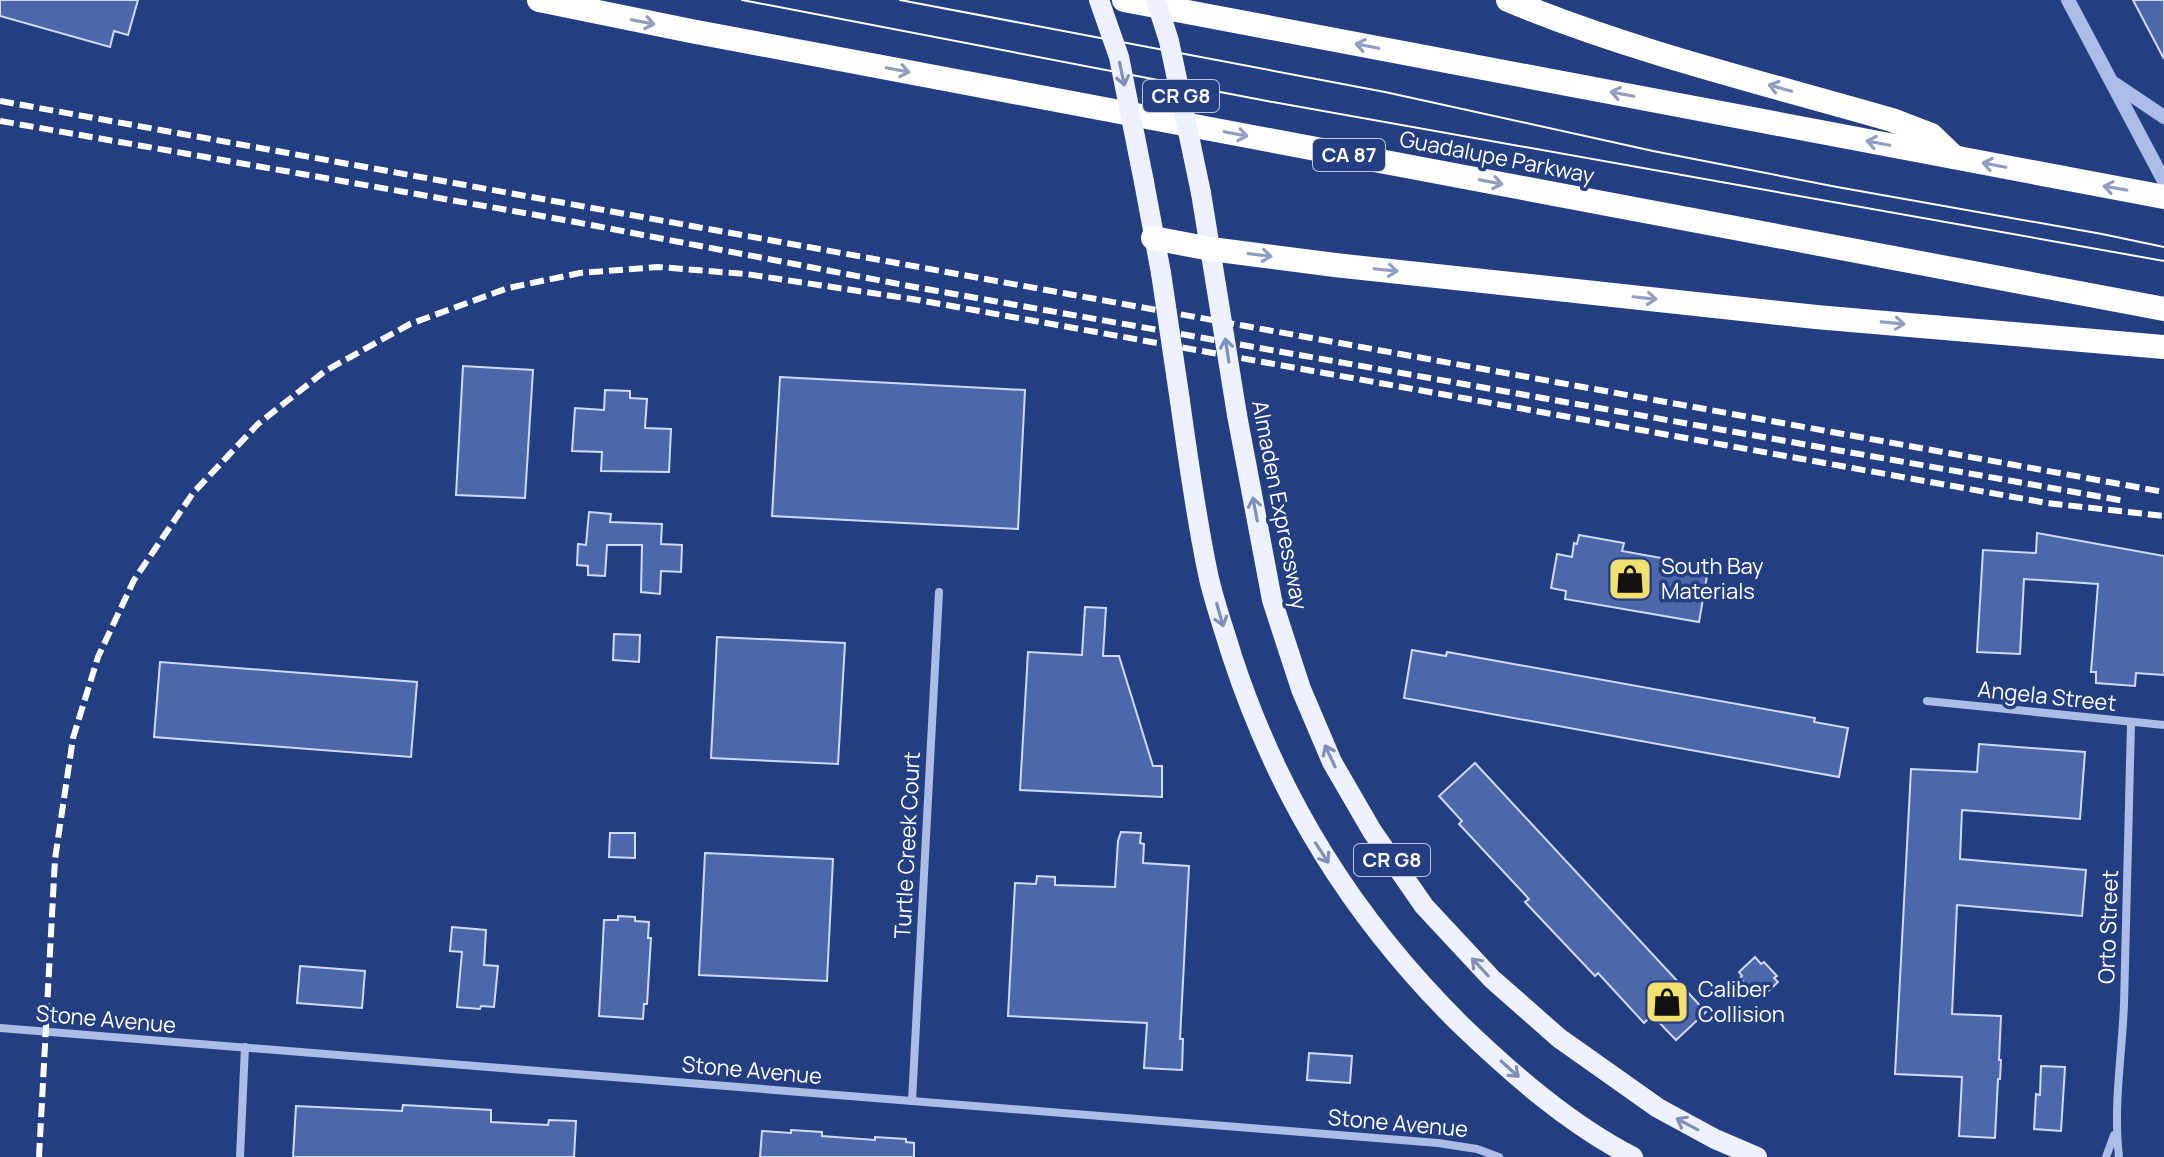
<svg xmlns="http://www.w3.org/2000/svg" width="2164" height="1157" viewBox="0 0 2164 1157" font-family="Manrope,sans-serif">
<rect width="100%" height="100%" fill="#243e82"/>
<g fill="#4c68aa" stroke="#cfdaf6" stroke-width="2">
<path d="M0,0h138l-10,35 -14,-4 -4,16 -110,-31z"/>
<path d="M2133,0h31v59z"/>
<path d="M463,366l70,4 -8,128 -69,-3z"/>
<path d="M780,377l245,13 -7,139 -246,-13z"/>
<path d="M605,390l25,1v7l17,1 -2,29 26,1 -2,43 -68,-1 1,-19 -30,-1 3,-43 29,2z"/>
<path d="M589,512l22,2 -1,8 52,2 -1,20 21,1 -1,27 -20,-1 -1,23 -19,-2 1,-47h-35l-2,31 -17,-1v-9l-11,-1 1,-21 8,1z"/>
<path d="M2037,533l127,23v119l-28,-2 -1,13 -39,-3v-11h-5l7,-88 -74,-5 -4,75 -43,-2 6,-102 53,3z"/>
<path d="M1579,535l45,8 -2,8 45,8 -1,4 42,7 -9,52 -134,-23 1,-8 -15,-3 6,-34 15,3 2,-14 3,1z"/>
<path d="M1085,607l21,1 -3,48h16l34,110h9v31l-142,-7 8,-138 54,3z"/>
<path d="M614,634l26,1 -1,27 -26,-2z"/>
<path d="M717,637l128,6 -7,121 -127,-6z"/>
<path d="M1412,650l34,6 1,-4 368,66 -1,4 34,6 -9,49 -435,-79z"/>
<path d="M160,662l257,20 -6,75 -257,-20z"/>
<path d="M1979,744l106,8 -5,67 -118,-9 -2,49 126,11 -4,46 -125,-11 -5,109 49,2 -2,44h2l-1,19h-2l-3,59 -36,-2 3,-59 -67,-3 16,-305 66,3z"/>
<path d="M1475,763l231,249 -30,28 -24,-25 -8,8 -46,-50 -3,3 -70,-74 4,-3 -70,-75 3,-3 -23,-25z"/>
<path d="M1121,832l20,1 -1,10 4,1 -1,19 46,3 -9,173h3l-1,31 -38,-2 3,-45 -139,-7 7,-133 21,1 1,-8 18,1v8l60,2 3,-46z"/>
<path d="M610,833h25v25l-26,-1z"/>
<path d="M705,853l128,6 -6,122 -128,-6z"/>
<path d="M618,916l17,1v4l14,1 -1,16h3l-4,66h-3l-1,15 -44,-3 5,-96h14z"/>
<path d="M452,927l34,3 -2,35 14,1 -4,41 -13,-1 -1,3 -23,-2 5,-55 -12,-1z"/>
<path d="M1755,957l6,7 3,-2 13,14 -3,2 4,4 -16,15 -5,-6 -3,3 -14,-16 2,-2 -3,-4z"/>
<path d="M300,966l65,5 -3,37 -65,-5z"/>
<path d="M1309,1053l43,3 -2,27 -43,-3z"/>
<path d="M2041,1066l24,1 -4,64 -27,-2 2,-35 4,1z"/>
<path d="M403,1105l88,5v12l57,3 1,-5 27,1 -2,36h-281l3,-51 106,5z"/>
<path d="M791,1130l31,2v4l53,4v-3l31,2v3l8,1v14h-154l2,-26 29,2z"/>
</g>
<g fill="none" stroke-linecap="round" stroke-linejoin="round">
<g stroke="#abbde7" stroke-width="8">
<path d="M1927,701l237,24"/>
<path d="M0,1028l1438,115 39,6 22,8"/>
<path d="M912,1101l27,-509"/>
<path d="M240,1157l5,-110"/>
<path d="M2106,1157l8,-22"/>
<path d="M2119,1157c-6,-51 3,-101 5,-153 3,-93 5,-187 7,-281"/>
</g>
<g stroke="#abbde7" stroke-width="14">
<path d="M2068,0l96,181"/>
<path d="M2115,84l49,33"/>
</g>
<g stroke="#edf1fd" stroke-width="20">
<path d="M1144,182l17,91"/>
<path d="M1201,193l15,92"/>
<path d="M1180,401c8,58 16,116 28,173 6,28 16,55 24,82 47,143 121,262 228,368 52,50 109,100 173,133"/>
<path d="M1237,415l35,185 29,89 31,73 40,69 52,75 68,73 67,59 99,70 57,31 42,18"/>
</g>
<g stroke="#fff" stroke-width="24">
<path d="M539,0l152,31 1473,278"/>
<path d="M1124,0l1040,197"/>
<path d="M1508,0c122,51 256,83 384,120l39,15 23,22"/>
<path d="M1153,238l58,11 124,16 481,52 348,30"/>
</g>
<g stroke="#fff" stroke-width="2">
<path d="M742,0l525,101 897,160"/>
<path d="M900,0l485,92 268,59 184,36 265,47 62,13"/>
</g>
<g stroke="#fff" stroke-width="6" stroke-dasharray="14 6" stroke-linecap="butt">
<path d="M0,101l2164,391"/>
<path d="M0,121l570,100 339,65 1216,215"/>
<path d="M39,1157l16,-298 18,-121 25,-81 36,-77 59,-87 65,-69 67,-53 85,-47 98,-36 72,-15 78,-6 88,7 172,26 1129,203 117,13"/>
</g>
<g stroke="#edf1fd" stroke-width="20">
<path d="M1099,0l20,57 25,125"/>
<path d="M1156,0l13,41 32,152"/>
<path d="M1161,273l19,128"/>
<path d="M1216,285l21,130"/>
</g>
</g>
<defs><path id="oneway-shaft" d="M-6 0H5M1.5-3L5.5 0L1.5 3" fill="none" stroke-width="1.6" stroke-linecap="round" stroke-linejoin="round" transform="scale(2)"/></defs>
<g stroke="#929ec0">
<use href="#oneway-shaft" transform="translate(643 22) rotate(11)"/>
<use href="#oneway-shaft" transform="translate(1367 46) rotate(-169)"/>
<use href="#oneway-shaft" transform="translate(898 70) rotate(11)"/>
<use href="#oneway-shaft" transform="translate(1780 88) rotate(-164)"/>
<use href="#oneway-shaft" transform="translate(1622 94) rotate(-169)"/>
<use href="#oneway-shaft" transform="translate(1236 134) rotate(11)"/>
<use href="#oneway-shaft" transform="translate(1878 143) rotate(-169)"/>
<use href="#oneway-shaft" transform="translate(1994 165) rotate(-169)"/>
<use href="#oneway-shaft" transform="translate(1491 182) rotate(11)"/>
<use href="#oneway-shaft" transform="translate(2115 188) rotate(-170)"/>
<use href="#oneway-shaft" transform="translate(1260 255) rotate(7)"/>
<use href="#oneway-shaft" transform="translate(1386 270) rotate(6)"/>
<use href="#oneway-shaft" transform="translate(1645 298) rotate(6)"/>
<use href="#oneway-shaft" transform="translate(1893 323) rotate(5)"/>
</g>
<g stroke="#7e8fb9">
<use href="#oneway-shaft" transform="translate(1122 74) rotate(78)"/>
<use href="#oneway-shaft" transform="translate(1227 350) rotate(-99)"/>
<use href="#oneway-shaft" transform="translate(1255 509) rotate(-101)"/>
<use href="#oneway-shaft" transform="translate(1220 615) rotate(74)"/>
<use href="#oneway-shaft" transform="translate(1330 756) rotate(-115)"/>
<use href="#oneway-shaft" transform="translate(1322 853) rotate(57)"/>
<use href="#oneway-shaft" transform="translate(1480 967) rotate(-133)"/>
<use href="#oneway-shaft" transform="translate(1510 1069) rotate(42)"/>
<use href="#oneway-shaft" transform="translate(1687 1124) rotate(-152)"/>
</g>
<defs>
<g id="shop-square" transform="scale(2.3)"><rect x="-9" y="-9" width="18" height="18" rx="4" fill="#f2e06f" stroke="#243e82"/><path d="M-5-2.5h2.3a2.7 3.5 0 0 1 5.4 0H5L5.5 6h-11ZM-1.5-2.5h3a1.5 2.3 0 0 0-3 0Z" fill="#111"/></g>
</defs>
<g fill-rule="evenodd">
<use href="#shop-square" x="1630" y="579"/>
<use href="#shop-square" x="1667" y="1002"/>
</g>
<g text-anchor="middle" stroke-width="7" stroke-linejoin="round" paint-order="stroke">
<g fill="#243e82" stroke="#bdc5da" stroke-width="2">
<rect x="1143" y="80" width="76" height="32" rx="6"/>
<rect x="1313" y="139" width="72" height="32" rx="6"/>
<rect x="1354" y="844" width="76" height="32" rx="6"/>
</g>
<g font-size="20" font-weight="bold" fill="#fff">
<text x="1181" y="103">CR G8</text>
<text x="1349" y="162">CA 87</text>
<text x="1392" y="867">CR G8</text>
</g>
<g font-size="22" fill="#fff" stroke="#243e82">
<text transform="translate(1497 157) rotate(11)" y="8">Guadalupe Parkway</text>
<text transform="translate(1280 505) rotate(79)" y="8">Almaden Expressway</text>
<text transform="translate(2047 696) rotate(6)" y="8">Angela Street</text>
<text transform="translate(907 845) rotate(-87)" y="8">Turtle Creek Court</text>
<text transform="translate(2108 927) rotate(-88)" y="8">Orto Street</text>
<text transform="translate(106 1019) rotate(5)" y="8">Stone Avenue</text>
<text transform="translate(752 1070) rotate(5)" y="8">Stone Avenue</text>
<text transform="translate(1398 1123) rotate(5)" y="8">Stone Avenue</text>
</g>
<g font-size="22" fill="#fff" stroke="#243e82" text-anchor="start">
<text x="1661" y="574">South Bay<tspan x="1661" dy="25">Materials</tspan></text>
<text x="1698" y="997">Caliber<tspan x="1698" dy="25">Collision</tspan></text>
</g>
</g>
</svg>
